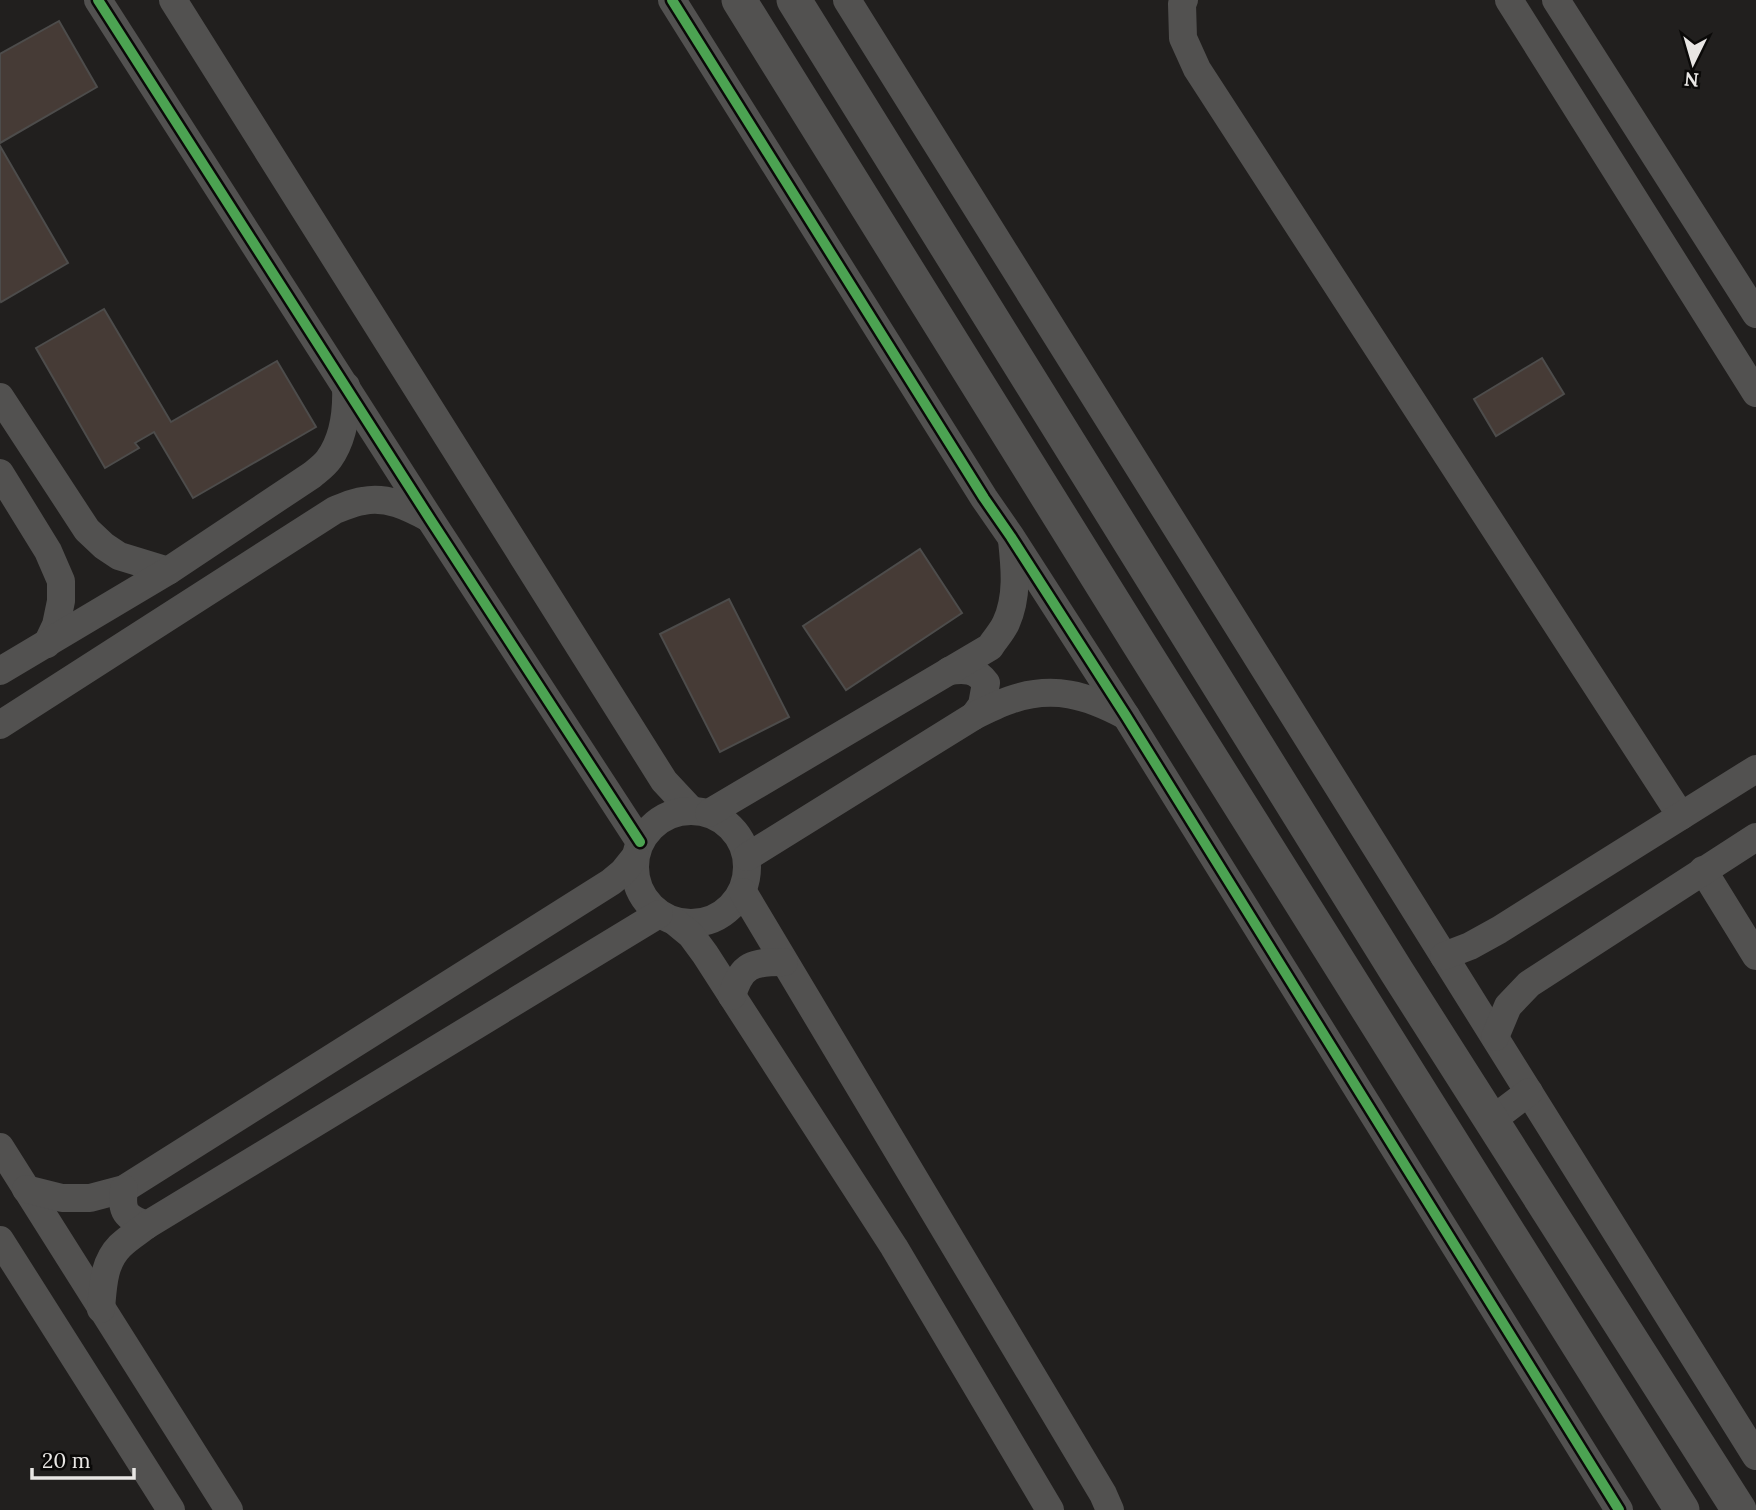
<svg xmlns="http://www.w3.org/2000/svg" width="1756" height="1510" viewBox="0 0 1756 1510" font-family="Lora,serif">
<rect width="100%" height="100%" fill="#211f1e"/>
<g fill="#463b36" stroke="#4d4c4b" stroke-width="2">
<path d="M59,21l38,66 -97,56v-89z"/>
<path d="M0,146l68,117 -67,39 -1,-2z"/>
<path d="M104,309l67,113 106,-61 39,66 -123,71 -39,-66 -19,11 4,5 -34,20 -69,-120z"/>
<path d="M1542,358l22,36 -68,42 -22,-37z"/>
<path d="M920,549l42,64 -116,77 -43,-64z"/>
<path d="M729,599l60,118 -69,35 -60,-118z"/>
</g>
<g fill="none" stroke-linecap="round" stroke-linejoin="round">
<g stroke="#525150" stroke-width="28">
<path d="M98,0l332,519 210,323"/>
<path d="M173,0l491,781 28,30"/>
<path d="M672,0l312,498 27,39 115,179 493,794"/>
<path d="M847,0l909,1456"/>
<path d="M1184,0l-2,4 1,34 14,31 484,747"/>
<path d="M1509,0l247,393"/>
<path d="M1556,0l200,314"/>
<path d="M0,397l87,133 17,16 15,10 49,15"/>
<path d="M0,473l48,78 13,30v20l-5,24 -9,19"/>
<path d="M0,671l168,-100 144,-96c6,-5 13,-10 17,-16 15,-21 18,-49 17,-73"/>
<path d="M949,671c16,-2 27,-2 37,12l-4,22 -8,11"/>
<path d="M0,725l335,-215c9,-3 18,-8 28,-9 24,-5 45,6 66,17"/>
<circle cx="691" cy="867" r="56"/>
<path d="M709,813l281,-166c5,-8 12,-15 16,-24 12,-26 9,-55 6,-83"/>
<path d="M747,857l227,-141c12,-6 24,-12 36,-16 43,-15 77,-5 116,16"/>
<path d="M1703,870l53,86"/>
<path d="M743,892l360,602 7,16"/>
<path d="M674,921l17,14 14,19 189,293 156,263"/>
<path d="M1444,956l26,-10 29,-16 257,-161"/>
<path d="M732,996c9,-32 21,-34 52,-34"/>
<path d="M1495,1037l13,-31 21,-22 227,-147"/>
<path d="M1492,1120l37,-28"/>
<path d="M0,1147l229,363"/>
<path d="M26,1189l36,9h28l34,-9 487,-307 12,-10 12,-15"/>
<path d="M124,1189c-3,23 1,28 23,36"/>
<path d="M0,1240l171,270"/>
<path d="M101,1309c2,-22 2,-46 19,-63 8,-8 18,-14 27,-21l512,-311"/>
</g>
<g stroke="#525150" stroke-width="35">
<path d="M739,0l399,642 544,868"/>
<path d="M794,0l603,972 342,538"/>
</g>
<g stroke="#0a0908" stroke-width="15">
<g id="cycleway">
<path d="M98,0l332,519 210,323"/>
<path d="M672,0l312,498 27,39 115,179 493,794"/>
</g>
</g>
<use href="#cycleway" stroke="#4ca352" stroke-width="10"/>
</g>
<g transform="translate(1693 63) rotate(185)" stroke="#0a0908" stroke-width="5" paint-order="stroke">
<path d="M0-5L12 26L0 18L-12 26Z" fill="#e8e6e4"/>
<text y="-10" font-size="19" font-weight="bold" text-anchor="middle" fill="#e8e6e4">N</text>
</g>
<path d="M32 1468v10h102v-10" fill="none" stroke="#e8e6e4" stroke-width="3.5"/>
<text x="42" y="1468" font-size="21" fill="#e8e6e4" stroke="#0a0908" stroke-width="5" paint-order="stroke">20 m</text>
</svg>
